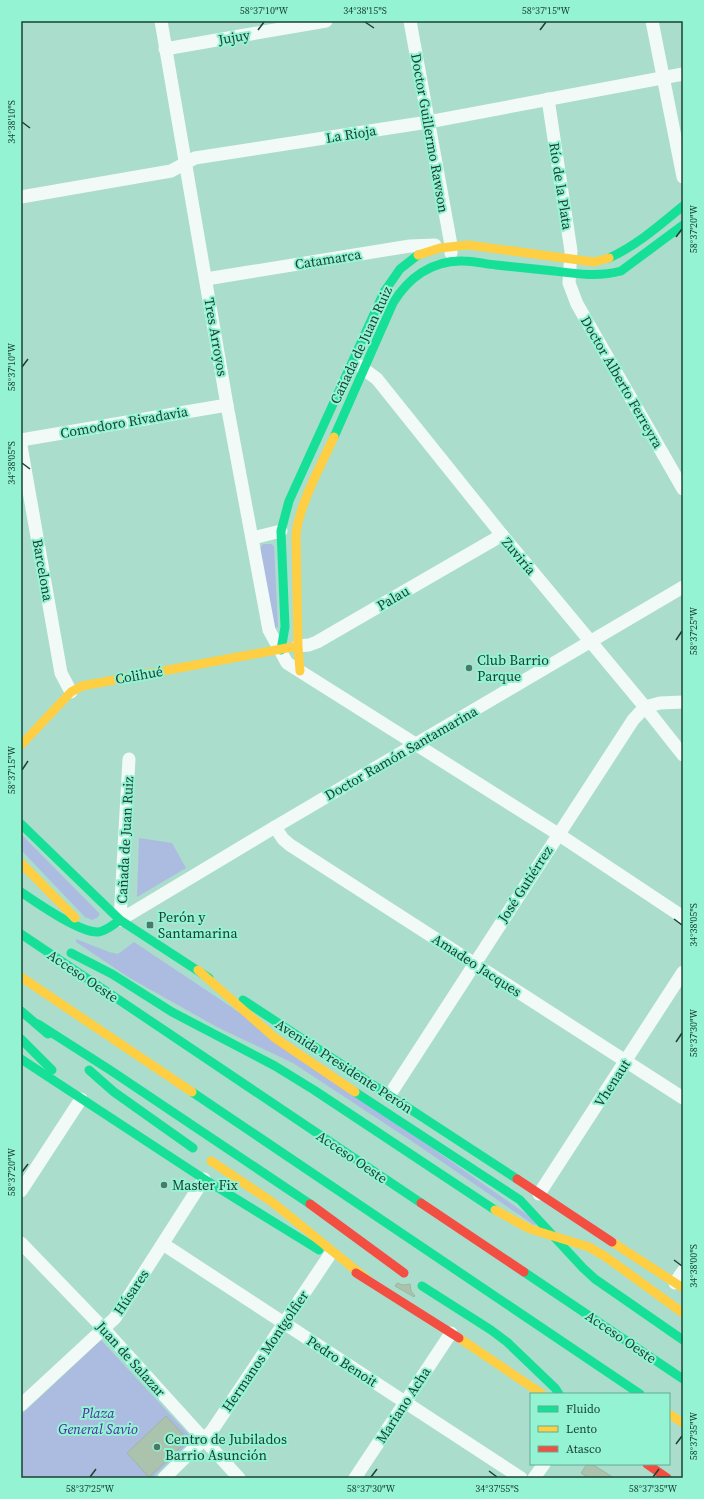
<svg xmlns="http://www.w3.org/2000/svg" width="704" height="1499" viewBox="0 0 704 1499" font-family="'Source Serif 4',serif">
<rect width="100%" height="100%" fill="#adc"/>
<g fill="#acbce0">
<path d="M263,544h8l3,2 4,81 -4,1 -14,-78 1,-3z"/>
<path d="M21,834l79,80 -2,3 -6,3 -7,-3 -64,-67z"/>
<path d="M139,838l33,5 14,25 -49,29z"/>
<path d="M76,939l33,13 9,2 16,-12 90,60 315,221 -5,2 -115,-79 -126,-83 -76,-36 -89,-50 -52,-35z"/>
<path d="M101,1340l92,99 -41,39h-131v-63z"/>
</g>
<g fill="#abc3ac" stroke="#9fb69f">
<path d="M397,1283l6,2 7,-1 1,7 4,5 -1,1 -19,-11z"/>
<path d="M166,1416l22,24 -39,37 -22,-24z"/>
<path d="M587,1464h5l22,14h-25l-8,-5z"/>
</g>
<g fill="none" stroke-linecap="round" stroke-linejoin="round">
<g stroke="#f2faf7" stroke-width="13">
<path d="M161,21l66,384 42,225 18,33 271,171 125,83"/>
<path d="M410,21l41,224v8"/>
<path d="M652,21l31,156"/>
<path d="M165,49l161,-28"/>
<path d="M548,99l23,152 -2,32 8,21 106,185"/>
<path d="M21,197l150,-26 24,-13 233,-36 255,-48"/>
<path d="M206,279l204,-33 25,-1"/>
<path d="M357,364l20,15 125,156 143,172 38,48"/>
<path d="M21,440l206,-35"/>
<path d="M21,446l40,227 10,19"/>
<path d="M253,538l28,-7"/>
<path d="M298,646l11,-1 8,-3 185,-107"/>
<path d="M275,827l8,12 7,6 393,253"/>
<path d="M120,920l155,-93 408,-240"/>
<path d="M120,920l9,-161"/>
<path d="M389,1096l244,-376 12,-13 15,-4 23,-1"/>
<path d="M21,1191l60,-92"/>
<path d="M539,1194l144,-222"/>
<path d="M21,1243l83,86 135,149"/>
<path d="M163,1244l358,234"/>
<path d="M675,1283l8,-12"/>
<path d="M21,1405l94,-87 89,-139"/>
<path d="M164,1478l47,-46 118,-176"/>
<path d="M355,1478l96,-145"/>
<path d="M534,1478l10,-14"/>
</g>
<g stroke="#16e098" stroke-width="9">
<path d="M609,258c27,-12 51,-33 74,-52"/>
<path d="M334,437l59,-134c15,-25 39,-43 70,-42 11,0 22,3 33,4 20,2 39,4 58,6 23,3 45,6 67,0l62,-46"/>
<path d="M281,650l4,-23 -4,-96 8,-30 95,-209 16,-23 18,-14"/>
<path d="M21,824l99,96 89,58"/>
<path d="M21,892c16,11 59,41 77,40 8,-1 16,-8 22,-12"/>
<path d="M21,934l400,269"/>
<path d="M71,953l41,21 60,38 103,54 39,24 181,120"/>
<path d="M243,1000l274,179"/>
<path d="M21,1011l27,23"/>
<path d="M38,1024l72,46 200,134"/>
<path d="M21,1039l31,31"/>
<path d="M21,1059l183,120 115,71"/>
<path d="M89,1070l25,22 79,56"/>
<path d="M192,1092l448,302"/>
<path d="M355,1092l165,108 63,68 12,11 88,61"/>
<path d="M524,1272l159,107"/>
<path d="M422,1286l69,44 16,12 48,46 4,6"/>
</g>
<g stroke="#ffcf43" stroke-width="9">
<path d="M418,255l22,-7 28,-3 126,17 15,-4"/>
<path d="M300,671l-2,-25 -2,-111c3,-30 25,-70 38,-98"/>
<path d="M21,745l50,-53 11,-6 210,-39"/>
<path d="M21,863l54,55"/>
<path d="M198,970l77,68 80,54"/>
<path d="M21,977l171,115"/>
<path d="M211,1161l61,41 96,78"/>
<path d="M495,1210l35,19 59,18 17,10 77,56"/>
<path d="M612,1242l71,46"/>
<path d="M459,1338l83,56"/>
<path d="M669,1414l14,9"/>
</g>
<g stroke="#f24e42" stroke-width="9">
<path d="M517,1179l95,63"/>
<path d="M421,1203l103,69"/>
<path d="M310,1204l94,69"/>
<path d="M356,1273l103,65"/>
<path d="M647,1464l20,14"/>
</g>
</g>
<path fill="none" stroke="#1a4236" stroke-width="1.5" d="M365,22l9,6M258,30l6,-8M540,30l6,-8M22,122l8,6M676,237l6,-8M22,367l6,-8M22,463l8,6M676,640l6,-9M22,770l6,-9M674,919l8,6M676,1042l6,-9M22,1172l6,-8M674,1260l8,6M676,1444l6,-8M489,1471l8,6M90,1477l6,-8M371,1477l6,-8M653,1477l6,-8"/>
<g fill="#4c786a" stroke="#94f3d3" stroke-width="1.5">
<circle cx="469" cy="668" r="4"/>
<rect x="146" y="921" width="8" height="8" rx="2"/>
<circle cx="164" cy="1185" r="4"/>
<circle cx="157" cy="1447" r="4"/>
</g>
<g text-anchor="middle" stroke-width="4" stroke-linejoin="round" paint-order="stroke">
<g font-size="14" fill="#1a4236" stroke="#94f3d3">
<text transform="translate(234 37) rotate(-10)" y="5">Jujuy</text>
<text transform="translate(430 133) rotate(80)" y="5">Doctor Guillermo Rawson</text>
<text transform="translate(351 134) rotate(-9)" y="5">La Rioja</text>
<text transform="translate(561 186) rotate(81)" y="5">Río de la Plata</text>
<text transform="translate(328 259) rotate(-9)" y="5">Catamarca</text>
<text transform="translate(216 337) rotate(80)" y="5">Tres Arroyos</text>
<text transform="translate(361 345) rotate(-65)" y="5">Cañada de Juan Ruiz</text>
<text transform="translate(622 382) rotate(60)" y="5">Doctor Alberto Ferreyra</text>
<text transform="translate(124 422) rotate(-10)" y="5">Comodoro Rivadavia</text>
<text transform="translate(519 556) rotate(50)" y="5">Zuviría</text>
<text transform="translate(43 570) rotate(80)" y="5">Barcelona</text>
<text transform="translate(393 598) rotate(-30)" y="5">Palau</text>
<text transform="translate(139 675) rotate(-10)" y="5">Colihué</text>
<text transform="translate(401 753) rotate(-30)" y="5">Doctor Ramón Santamarina</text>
<text transform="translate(125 840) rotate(-87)" y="5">Cañada de Juan Ruiz</text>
<text transform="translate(525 884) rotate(-57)" y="5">José Gutiérrez</text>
<text transform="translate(477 965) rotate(33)" y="5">Amadeo Jacques</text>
<text transform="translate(83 976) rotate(34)" y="5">Acceso Oeste</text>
<text transform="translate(344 1066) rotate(33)" y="5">Avenida Presidente Perón</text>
<text transform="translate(612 1083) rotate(-57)" y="5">Vhenaut</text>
<text transform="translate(352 1157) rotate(34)" y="5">Acceso Oeste</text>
<text transform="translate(131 1292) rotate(-56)" y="5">Húsares</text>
<text transform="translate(621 1337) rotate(34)" y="5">Acceso Oeste</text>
<text transform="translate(265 1351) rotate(-56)" y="5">Hermanos Montgolfier</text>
<text transform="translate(131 1359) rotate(48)" y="5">Juan de Salazar</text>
<text transform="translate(342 1361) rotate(33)" y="5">Pedro Benoit</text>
<text transform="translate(403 1405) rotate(-57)" y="5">Mariano Acha</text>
</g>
<g font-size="14" fill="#1a4236" stroke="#94f3d3" text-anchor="start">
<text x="477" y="665">Club Barrio<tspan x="477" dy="16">Parque</tspan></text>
<text x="158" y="922">Perón y<tspan x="158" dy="16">Santamarina</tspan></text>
<text x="172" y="1190">Master Fix</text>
<text x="165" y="1444">Centro de Jubilados<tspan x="165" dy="16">Barrio Asunción</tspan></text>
</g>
<g font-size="14" font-style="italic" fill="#5129a5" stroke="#94f3d3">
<text x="98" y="1418">Plaza<tspan x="98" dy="16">General Savio</tspan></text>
</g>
</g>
<rect width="704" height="1499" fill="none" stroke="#94f3d3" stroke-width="44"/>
<rect x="530" y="1393" width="140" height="72" fill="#94f3d3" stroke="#63ac94"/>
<rect x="538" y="1406" width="20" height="6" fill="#16e098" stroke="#63ac94"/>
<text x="566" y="1413" font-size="12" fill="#1a4236">Fluido</text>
<rect x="538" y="1426" width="20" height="6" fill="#ffcf43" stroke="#63ac94"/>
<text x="566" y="1433" font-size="12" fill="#1a4236">Lento</text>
<rect x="538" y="1446" width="20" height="6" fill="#f24e42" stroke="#63ac94"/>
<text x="566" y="1453" font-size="12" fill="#1a4236">Atasco</text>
<rect x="22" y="22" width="660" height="1455" fill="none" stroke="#1a4236" stroke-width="1.5"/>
<g font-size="10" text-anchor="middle" fill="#1a4236">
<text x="264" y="14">58°37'10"W</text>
<text x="365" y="14">34°38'15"S</text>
<text x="546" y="14">58°37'15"W</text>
<text transform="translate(11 122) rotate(-90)" y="4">34°38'10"S</text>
<text transform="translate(693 229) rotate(-90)" y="4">58°37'20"W</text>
<text transform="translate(11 367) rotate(-90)" y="4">58°37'10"W</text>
<text transform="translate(11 463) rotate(-90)" y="4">34°38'05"S</text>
<text transform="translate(693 631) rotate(-90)" y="4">58°37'25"W</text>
<text transform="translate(11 770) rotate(-90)" y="4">58°37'15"W</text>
<text transform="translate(693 925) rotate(-90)" y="4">34°38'05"S</text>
<text transform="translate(693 1033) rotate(-90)" y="4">58°37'30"W</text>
<text transform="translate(11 1172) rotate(-90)" y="4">58°37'20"W</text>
<text transform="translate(693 1266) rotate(-90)" y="4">34°38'00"S</text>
<text transform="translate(693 1436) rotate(-90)" y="4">58°37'35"W</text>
<text x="90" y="1492">58°37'25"W</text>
<text x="371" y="1492">58°37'30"W</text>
<text x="497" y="1492">34°37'55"S</text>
<text x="653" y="1492">58°37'35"W</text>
</g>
</svg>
